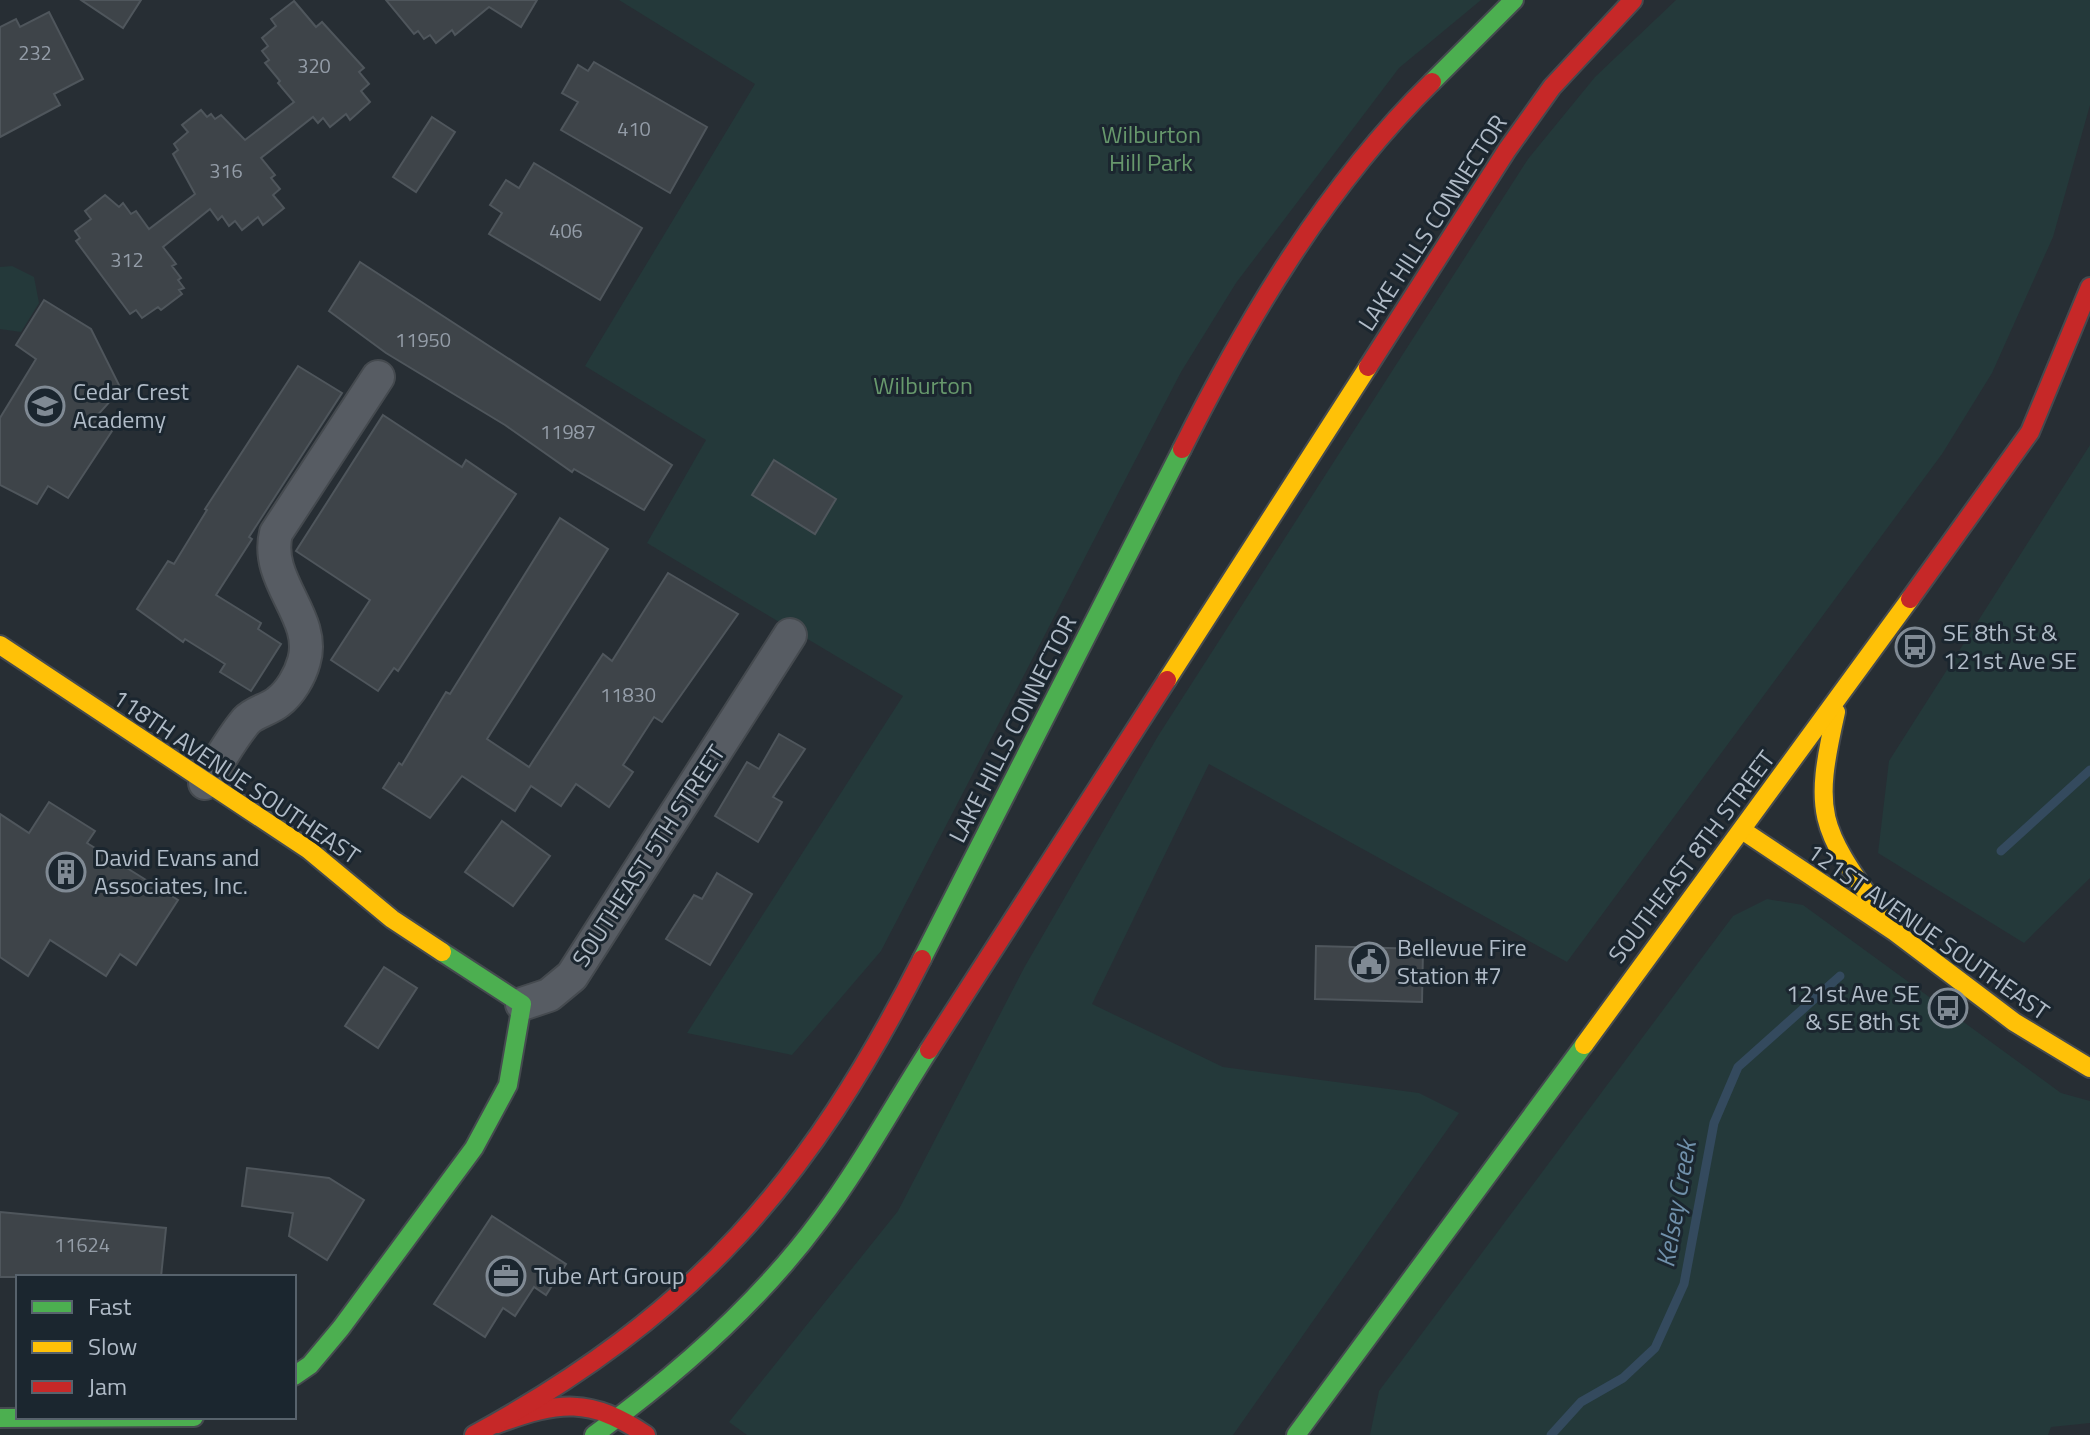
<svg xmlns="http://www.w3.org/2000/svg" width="2090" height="1435" viewBox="0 0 2090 1435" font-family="'Titillium Web',sans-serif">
<rect width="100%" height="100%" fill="#272e34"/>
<g fill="#24393a">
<path d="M619,0h862l-82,68 -163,215 -55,89 -300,579 -89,104 -105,-22 216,-337 -256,-153 59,-103 -121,-74 170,-282z"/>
<path d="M1676,0h414v105l-37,132 -61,136 -50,81 -375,508 -358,-198 -117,240 131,63 196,26 40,20 -226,322h-486l-18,-13 169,-211 126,-243 134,-232 370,-577 67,-82z"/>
<path d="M12,266l22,11 5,26 -18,29 -21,-3v-62z"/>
<path d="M2090,445v433l-66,65 -146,-90 11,-92z"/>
<path d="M1767,899l36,6 258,188 29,8v322l-39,4 -3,8h-678l9,-44 354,-475z"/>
</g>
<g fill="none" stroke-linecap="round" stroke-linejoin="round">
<g stroke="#344a5e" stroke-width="9">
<path d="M2001,851l89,-81"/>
<path d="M1551,1435l30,-33 42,-24 32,-30 29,-64 30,-161 24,-56 102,-91"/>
</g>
</g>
<g fill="#3e4449" stroke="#4f565c" stroke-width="2">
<path d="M81,0h60l-18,28z"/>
<path d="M386,0h151l-16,27 -32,-20 -34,28 -3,-5 -16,13 -6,-8 -6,4 -6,-8 -4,3z"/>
<path d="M294,1l22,26 6,-5 42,46 -5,4 10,12 -8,7 9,11 -20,18 -4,-6 -16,13 -7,-9 -5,5 -5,-6 -52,41 14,17 -4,3 9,11 -7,6 11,13 -21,17 -5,-8 -16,13 -7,-9 -6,5 -7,-10 -4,4 -8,-11 -47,38 13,17 -4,2 9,12 -3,2 6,8 -5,2 3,4 -21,16 -3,-3 -16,11 -6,-8 -6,4 -54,-73 4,-3 -5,-7 16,-12 -6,-8 20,-16 14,12 4,-4 8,11 5,-3 13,18 46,-35 -22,-40 5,-4 -4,-6 14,-12 -6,-7 19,-15 6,7 4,-3 4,5 6,-4 24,25 49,-38 -16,-19 2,-2 -15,-18 4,-3 -7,-9 6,-5 -6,-8 14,-12 -5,-7z"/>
<path d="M49,12l34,67 -29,15 6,11 -60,32v-110l16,-8 4,8z"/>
<path d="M594,62l113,65 -37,66 -109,-63 17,-28 -16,-9 16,-28 10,6z"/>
<path d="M432,117l23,15 -39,60 -23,-15z"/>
<path d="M534,163l108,65 -42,72 -111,-66 13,-21 -12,-8 16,-25 13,8z"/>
<path d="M360,262l312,203 -28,45 -70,-41 -2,3 -67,-47 -119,-72 -57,-42z"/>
<path d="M44,300l47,29 30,60 -27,30 18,12 -44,67 -20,-12 -11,18 -37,-19v-67l36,-59 -20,-14z"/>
<path d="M298,366l44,27 -93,144 3,2 -36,56 45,28 -3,6 23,15 -30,47 -31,-19 5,-8 -40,-25 -2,3 -46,-33 31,-48 6,3 33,-54 -2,-1z"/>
<path d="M383,415l79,52 4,-7 50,34 -118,177 -4,-3 -16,23 -47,-31 39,-60 -74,-49z"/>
<path d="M774,460l62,39 -21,35 -63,-39z"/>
<path d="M560,518l48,31 -121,190 42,28 74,-113 9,7 56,-88 70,41 -76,108 -8,-5 -31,48 10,7 -24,35 -33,-23 -15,22 -30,-20 -16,25 -53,-35 -32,42 -47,-30 16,-25 3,2 44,-73 4,2z"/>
<path d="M779,734l26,15 -32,48 9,5 -24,40 -43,-26 32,-54 12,7z"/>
<path d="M49,802l46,29 -8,12 91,57 -42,65 -16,-11 -14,22 -56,-36 -22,36 -28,-19v-143l29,19z"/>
<path d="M502,821l48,35 -37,50 -48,-34z"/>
<path d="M717,873l35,21 -42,71 -44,-26 28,-44 8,4z"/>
<path d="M1316,946l107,3 -1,53 -107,-3z"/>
<path d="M384,967l33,21 -39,60 -33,-22z"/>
<path d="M247,1168l82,10 35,22 -37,60 -38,-24 4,-23 -51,-7z"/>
<path d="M0,1212l166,16 -5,49h-161z"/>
<path d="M492,1216l74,48 -20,31 -12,-8 -19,29 -12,-8 -18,29 -51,-33z"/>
</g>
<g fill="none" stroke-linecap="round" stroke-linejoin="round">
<g stroke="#454a4f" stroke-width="36">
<g id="street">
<path d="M205,783c13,-20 25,-43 41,-62 8,-9 22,-11 32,-19 12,-9 22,-26 26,-41 13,-44 -40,-80 -28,-128l102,-156"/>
<path d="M522,1004l27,-9 23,-19 218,-341"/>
</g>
</g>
<g stroke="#454a4f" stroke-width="22">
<g id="fast">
<path d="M1432,82l82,-82"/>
<path d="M922,959l260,-510"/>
<path d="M294,1376l16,-11 31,-37 133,-180 34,-63 14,-81 -80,-52"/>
<path d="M0,1418l194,-1"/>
<path d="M594,1435c84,-61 164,-131 226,-215 40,-53 73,-114 109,-170"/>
<path d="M1296,1435l288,-390"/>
</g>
</g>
<g stroke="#454a4f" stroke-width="22">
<g id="slow">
<path d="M0,645l309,205 83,69 50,33"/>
<path d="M1167,680l201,-313"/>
<path d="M1836,712c-23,102 -17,114 43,199"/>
<path d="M1742,830l153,102 119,90 76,46"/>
<path d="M1584,1045l326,-446"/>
</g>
</g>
<g stroke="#454a4f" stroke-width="22">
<g id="jam">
<path d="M1368,367l139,-217 45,-63 81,-87"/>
<path d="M1182,449c66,-131 144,-263 250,-367"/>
<path d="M1910,599l120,-167 60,-145"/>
<path d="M929,1050l238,-370"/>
<path d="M497,1424c62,-23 93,-27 149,11"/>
<path d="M474,1435c221,-121 334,-252 448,-476"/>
</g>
</g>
<use href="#street" stroke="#575c63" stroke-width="32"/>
<use href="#fast" stroke="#4caf50" stroke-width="18"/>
<use href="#slow" stroke="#ffc107" stroke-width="18"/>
<use href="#jam" stroke="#c62828" stroke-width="18"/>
</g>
<defs>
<g id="school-ring" transform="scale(2)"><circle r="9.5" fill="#1b262f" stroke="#808a94" stroke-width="1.5"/><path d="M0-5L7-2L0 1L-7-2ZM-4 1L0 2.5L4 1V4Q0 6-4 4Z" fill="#808a94"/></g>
<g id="bus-ring" transform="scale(2)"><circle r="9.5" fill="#1b262f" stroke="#808a94" stroke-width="1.5"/><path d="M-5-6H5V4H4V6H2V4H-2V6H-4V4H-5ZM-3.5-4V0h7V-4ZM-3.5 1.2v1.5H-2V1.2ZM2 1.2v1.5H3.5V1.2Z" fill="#808a94"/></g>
<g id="building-ring" transform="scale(2)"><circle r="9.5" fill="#1b262f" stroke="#808a94" stroke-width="1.5"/><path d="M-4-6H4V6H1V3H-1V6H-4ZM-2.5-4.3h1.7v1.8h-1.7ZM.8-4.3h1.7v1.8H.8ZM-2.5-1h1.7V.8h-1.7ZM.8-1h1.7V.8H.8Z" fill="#808a94"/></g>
<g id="civic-ring" transform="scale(2)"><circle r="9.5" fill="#1b262f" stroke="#808a94" stroke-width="1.5"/><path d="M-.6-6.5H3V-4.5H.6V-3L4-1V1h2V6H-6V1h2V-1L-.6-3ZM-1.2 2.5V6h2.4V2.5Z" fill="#808a94"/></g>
<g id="office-ring" transform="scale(2)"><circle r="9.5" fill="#1b262f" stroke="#808a94" stroke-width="1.5"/><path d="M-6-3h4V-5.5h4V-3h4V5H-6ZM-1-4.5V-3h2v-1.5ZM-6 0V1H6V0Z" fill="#808a94"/></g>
</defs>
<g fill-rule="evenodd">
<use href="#school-ring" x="45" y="406"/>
<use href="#bus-ring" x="1915" y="647"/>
<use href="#building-ring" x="66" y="872"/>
<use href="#civic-ring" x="1369" y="962"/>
<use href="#bus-ring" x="1948" y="1008"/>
<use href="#office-ring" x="506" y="1276"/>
</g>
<g text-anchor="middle" stroke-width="6" stroke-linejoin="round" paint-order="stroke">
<g font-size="20" fill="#949da8">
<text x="35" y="60">232</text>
<text x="314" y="73">320</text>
<text x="634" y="136">410</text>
<text x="226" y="178">316</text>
<text x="566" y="238">406</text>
<text x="127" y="267">312</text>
<text x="423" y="347">11950</text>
<text x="568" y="439">11987</text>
<text x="628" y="702">11830</text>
<text x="82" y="1252">11624</text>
</g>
<g font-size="24" fill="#67986c" stroke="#1b262f">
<text x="1151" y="143">Wilburton<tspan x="1151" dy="28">Hill Park</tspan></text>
<text x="923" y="394">Wilburton</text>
</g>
<g font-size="24" fill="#b0bbc7" stroke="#1b262f">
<text transform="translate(1433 223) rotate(-57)" y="8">LAKE HILLS CONNECTOR</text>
<text transform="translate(1013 729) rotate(-63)" y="8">LAKE HILLS CONNECTOR</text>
<text transform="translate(236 777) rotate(34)" y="8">118TH AVENUE SOUTHEAST</text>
<text transform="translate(649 856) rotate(-57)" y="8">SOUTHEAST 5TH STREET</text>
<text transform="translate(1692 857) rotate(-53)" y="8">SOUTHEAST 8TH STREET</text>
<text transform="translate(1928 932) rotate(35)" y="8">121ST AVENUE SOUTHEAST</text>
</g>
<g font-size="24" fill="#b0bbc7" stroke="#1b262f" text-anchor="start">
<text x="73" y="400">Cedar Crest<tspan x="73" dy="28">Academy</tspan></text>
<text x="1943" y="641">SE 8th St &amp;<tspan x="1943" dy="28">121st Ave SE</tspan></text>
<text x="94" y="866">David Evans and<tspan x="94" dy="28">Associates, Inc.</tspan></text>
<text x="1397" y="956">Bellevue Fire<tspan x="1397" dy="28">Station #7</tspan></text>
<text x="1920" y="1002" text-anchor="end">121st Ave SE<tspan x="1920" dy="28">&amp; SE 8th St</tspan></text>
<text x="534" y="1284">Tube Art Group</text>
</g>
<g font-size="26" font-style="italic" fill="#7090aa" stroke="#1b262f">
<text transform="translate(1676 1204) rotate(-80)" y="9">Kelsey Creek</text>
</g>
</g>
<rect x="16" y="1275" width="280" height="144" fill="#1b262f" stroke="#57626c" stroke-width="2"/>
<rect x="32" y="1301" width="40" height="12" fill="#4caf50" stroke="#57626c" stroke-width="2"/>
<text x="88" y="1315" font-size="24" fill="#b0bbc7">Fast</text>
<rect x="32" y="1341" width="40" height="12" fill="#ffc107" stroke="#57626c" stroke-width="2"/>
<text x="88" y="1355" font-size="24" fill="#b0bbc7">Slow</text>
<rect x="32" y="1381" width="40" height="12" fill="#c62828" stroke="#57626c" stroke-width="2"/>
<text x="88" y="1395" font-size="24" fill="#b0bbc7">Jam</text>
</svg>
